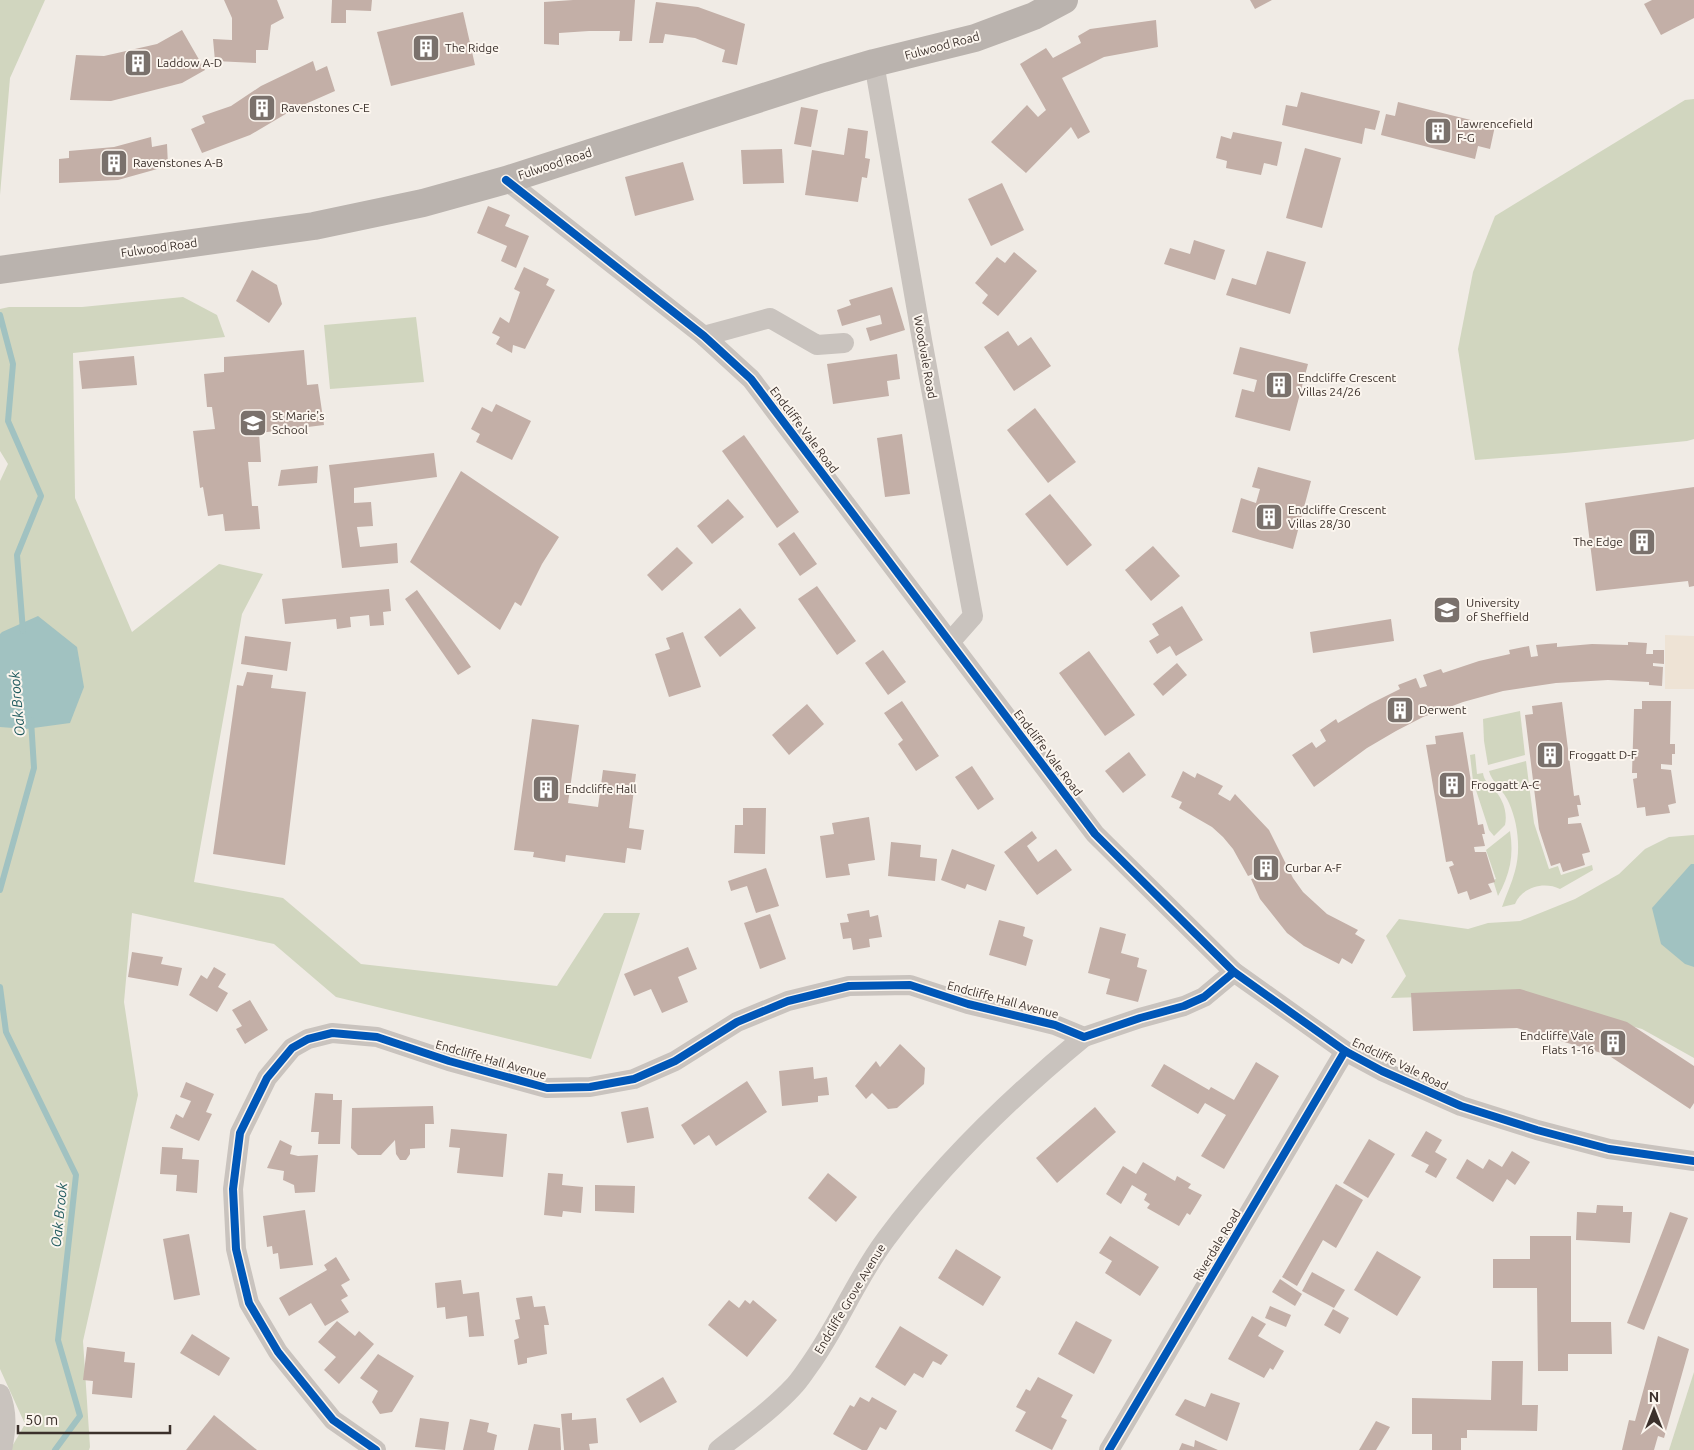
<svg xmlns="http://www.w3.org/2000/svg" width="1694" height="1450" viewBox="0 0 1694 1450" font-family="Ubuntu,sans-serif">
<rect width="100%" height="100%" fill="#f0ebe5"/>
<g fill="#d1d6bf">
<path d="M0,0h45l-35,78 -10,117z"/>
<path d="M1694,99v340l-7,2 -122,12 -90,7 -17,-111 15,-77 22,-56 190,-116z"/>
<path d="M183,297l34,18 8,22 -152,16 2,145 57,134 87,-68 44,10 -21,40 -48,268 89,16 78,66 196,22 47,-73h36l-49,146 -255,-62 -62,-53 -142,-31 -8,89 14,93 -55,246 7,106 -1,3h-79l15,-26 -25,-55v-888l8,-17 -8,-13v-142l9,-2h73z"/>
<path d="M416,317l8,65 -94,7 -6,-64z"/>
<path d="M1520,711l5,44 -37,10 -4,-24 -1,-22z"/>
<path d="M1475,754l2,20 6,-1c1,7 4,9 9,14 10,10 16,24 13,38l-11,11 -5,-6 -16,-49 -3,-26z"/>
<path d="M1526,761l8,62 15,46 9,-3 3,9 31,-10 1,5 -33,19c-16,-8 -38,-2 -45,15l-13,3c4,-12 10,-24 13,-36 6,-21 3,-48 -6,-68 -4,-11 -18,-22 -20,-32z"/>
<path d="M1510,831c4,25 0,43 -12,65l-5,-16 3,-1 -10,-29z"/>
<path d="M1694,835v223l-52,-29 -125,-35 -126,4 15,-22 -20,-40 13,-17 69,10 20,-6 32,-2 55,-22 44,-25 26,-25 24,-12z"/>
<path d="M1694,1372v78h-25z"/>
</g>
<path fill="#eee3d5" d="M1665,635l29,1v53h-29z"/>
<g fill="#a1c2c1">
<path d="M38,616l39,31 7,40 -14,36 -44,6 -26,-2v-93l2,-2z"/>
<path d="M1691,864h3v103l-9,-3 -24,-20 -9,-36z"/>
</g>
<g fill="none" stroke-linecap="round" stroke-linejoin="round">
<g stroke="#a1c2c1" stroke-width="6">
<path d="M0,315l13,49 -5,57 33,75 -24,59 6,76"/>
<path d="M0,890l34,-122 -3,-48"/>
<path d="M0,987l6,45 70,143 -18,165 22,76 -25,34"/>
</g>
</g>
<g fill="#c3afa7">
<path d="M224,0h53l7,18 -13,7 -3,25h-12v13l-41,-2 -2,-22 19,1v-22z"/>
<path d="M332,0h40l-1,11 -25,-1v13h-15z"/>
<path d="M573,0h62l-3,41h-13l1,-10h-31l-30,2v12l-15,-1v-42z"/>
<path d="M1250,0h22l-17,9z"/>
<path d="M1652,0h42v18l-33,17 -17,-31z"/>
<path d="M656,2l42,5 47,17 -8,41 -15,-3 3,-12 -30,-12 -30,-4 -2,9h-14z"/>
<path d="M463,12l12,53 -84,21 -14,-54z"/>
<path d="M1156,20l2,27 -54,10 -42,21 28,54 -12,7 -7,-12 -45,46 -35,-31 36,-37 11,12 8,-7 -26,-46 26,-16 7,10 28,-15 -3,-7 12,-7z"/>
<path d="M182,30l23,40 -23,13 -71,18 -41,-1 6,-45 28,1 53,-12z"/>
<path d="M313,61l3,10 11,-5 8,25 -41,18 -44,26 -48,18 -11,-24 14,-6 -3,-7 29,-10 30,-20z"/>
<path d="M1301,92l79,19 -5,19 -10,-2 -3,16 -80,-19 4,-20 11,2z"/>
<path d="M1398,102l97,24 -5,23 -12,-3 -3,13 -94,-24 5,-21 9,2z"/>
<path d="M801,107l17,3 -7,37 -17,-3z"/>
<path d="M848,128l20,3 -3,27 5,1 -3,19 -5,-1 -4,25 -53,-7 7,-45 32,5z"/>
<path d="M1233,132l49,10 -5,24 -13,-3 -3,12 -35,-7 1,-7 -11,-3 5,-22 10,3z"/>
<path d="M151,137l1,10 15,-3 1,22 -50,14 -59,3v-24l10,-1v-7l45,-4z"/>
<path d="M1305,148l36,10 -19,70 -36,-10z"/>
<path d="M782,149l2,34 -41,1 -2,-34z"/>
<path d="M683,162l11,38 -59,16 -10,-39z"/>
<path d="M1002,183l22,47 -33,16 -23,-47z"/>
<path d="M488,206l22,9 -5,11 24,10 -13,32 -15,-7 6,-15 -30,-13z"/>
<path d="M1194,240l31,10 -10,30 -51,-16 6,-16 20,6z"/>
<path d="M1267,251l39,11 -16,52 -64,-19 6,-17 24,7z"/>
<path d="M1014,252l23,19 -39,45 -16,-13 6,-8 -13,-12 22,-26 8,6z"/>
<path d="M524,267l25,12 -3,6 9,5 -30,59 -12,-4 -1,8 -16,-9 4,-7 -8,-4 8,-16 9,6 11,-31 -6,-3z"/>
<path d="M252,270l25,15 5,19 -13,19 -33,-22z"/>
<path d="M892,287l13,43 -35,11 -4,-13 16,-4 -2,-9 -38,11 -5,-16 14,-5 -2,-5z"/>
<path d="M1008,331l10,15 13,-9 20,29 -37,25 -30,-44z"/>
<path d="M1240,347l68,17 -18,67 -55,-14 7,-28 12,3 3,-12 -24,-6z"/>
<path d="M304,350l3,35 11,-1 6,41 -65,8 2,29h-13l4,44h6l2,23 -35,2 -2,-17 -15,2 -5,-29 -3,1 -7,-57 22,-2 -3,-22h-5l-3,-33 20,-2v-15z"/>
<path d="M897,354l3,25 -13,2 2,15 -56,8 -6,-40z"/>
<path d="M134,356l3,29 -55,4 -3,-28z"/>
<path d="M496,404l35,17 -19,39 -36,-18 4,-8 -9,-5 11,-22 10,5z"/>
<path d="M1035,408l41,54 -28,21 -41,-53z"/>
<path d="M902,434l8,60 -25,3 -8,-59z"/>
<path d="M744,435l55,77 -22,16 -55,-77z"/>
<path d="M434,453l3,24 -83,11v15l17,-1 2,24 -16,1 3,20 37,-4 1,20 -56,5 -13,-103z"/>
<path d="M318,466l-1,17 -39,3 3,-16z"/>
<path d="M1258,467l53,14 -18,68 -61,-17 9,-34 15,5 4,-14 -8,-2z"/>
<path d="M461,471l98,66 -17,27 -21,42 -6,-4 -15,28 -90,-68z"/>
<path d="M1694,487v99l-5,1 -1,-6 -92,10 -11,-88z"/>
<path d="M1050,494l42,51 -25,21 -42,-52z"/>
<path d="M728,499l16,18 -32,27 -15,-18z"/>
<path d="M794,532l23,32 -17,12 -22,-32z"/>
<path d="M1153,546l27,30 -29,25 -26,-31z"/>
<path d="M677,547l16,16 -31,28 -15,-16z"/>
<path d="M817,586l39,55 -19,14 -39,-56z"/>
<path d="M389,589l2,22 -8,1 1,13 -14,1 -1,-11 -19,2 1,10 -14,2 -1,-10 -51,5 -3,-25z"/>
<path d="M417,590l54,77 -13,8 -53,-76z"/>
<path d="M1182,606l21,34 -27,16 -6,-10 -13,8 -8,-13 10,-6 -7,-11z"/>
<path d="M740,608l16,20 -36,29 -16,-20z"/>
<path d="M1391,619l3,22 -81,12 -3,-21z"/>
<path d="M683,632l18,55 -32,10 -14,-43 15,-5 -4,-11z"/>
<path d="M245,636l46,6 -4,29 -46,-7z"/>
<path d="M1628,642l19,1 -1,11h7v-4h11v14l-11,-1v3l10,1 -1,19 -13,-1v-3l-41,-2 -52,3 -53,8 -40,11 -40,15 -27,14 -29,17 -53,39 -22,-32 20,-13 4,6 10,-7 -6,-11 16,-11 2,4 32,-19 30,-15 -2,-4 18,-7 4,10 7,-2 -4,-11 18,-6 2,4 36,-12 31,-7 -1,-4 20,-4 2,11 7,-1 -2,-11 21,-2v4l35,-3 36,1z"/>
<path d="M883,650l23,32 -18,13 -23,-32z"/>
<path d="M1089,651l46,64 -30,21 -46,-63z"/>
<path d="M1177,663l10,12 -24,21 -10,-12z"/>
<path d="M247,672l26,3 -2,13 35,4 -21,173 -72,-11 24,-169 6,1z"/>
<path d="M902,701l37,55 -23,15 -18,-27 5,-4 -19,-27z"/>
<path d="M1642,701h29l-1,43h5v10h-3v11l-11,-1v5l10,1 5,33 -8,2 2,8 -24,3 -1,-9 -8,1 -4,-29 4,-1v-5h-5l2,-64h8z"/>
<path d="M1562,702l12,94 5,-1 2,10h-4l2,11 -11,2v6l13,-1 9,29 -8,2 3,11 -22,7 -3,-9 -9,3 -12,-37 -14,-114 8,-1 -1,-8z"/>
<path d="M807,704l17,20 -35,31 -17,-20z"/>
<path d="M532,719l47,6 -11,78 30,4 5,-37 33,4 -7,54 15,2 -3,20 -14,-2 -2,15 -59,-8 -1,7 -32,-5 1,-5 -20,-2z"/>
<path d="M1463,732l15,93 5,-1 2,10h-3l3,12 -11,1 1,5h11l9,30 -7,2 4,8 -22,8 -3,-9 -9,3 -9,-27 5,-2 -2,-4 -6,1 -20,-117 10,-1 -1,-8z"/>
<path d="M1129,752l17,23 -23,18 -18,-22z"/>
<path d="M972,766l22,33 -16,11 -23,-33z"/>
<path d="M1183,771l12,7 2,-5 26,13 -5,8 12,7 5,-7 34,36 24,48 10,14 24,22 31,16 -3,4 10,6 -13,24 -10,-6 -3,6 -35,-18 -17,-13 -27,-34 -9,-20 4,-1 -2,-4 -5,2 -15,-27 -10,-12 -11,-10 -33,-19 3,-6 -11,-5z"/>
<path d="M743,808h23l-1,46 -31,-1 1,-28h8z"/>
<path d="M869,817l6,43 -27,4 2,11 -24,3 -6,-42 14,-2 -2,-11z"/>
<path d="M1032,831l5,7 -10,8 11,16 18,-13 16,21 -35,25 -33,-43z"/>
<path d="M891,842l30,3 -1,12 17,2 -2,22 -47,-5z"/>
<path d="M952,849l43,16 -9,26 -19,-7 -2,5 -24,-9z"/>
<path d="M766,868l13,38 -23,7 -9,-27 -16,5 -3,-10z"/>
<path d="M869,910l1,7 8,-2 4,22 -13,2 1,8 -17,3 -2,-12 -8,1 -3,-16 9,-1 -2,-8z"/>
<path d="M770,914l16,45 -26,10 -16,-46z"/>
<path d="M999,920l26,7 -2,9 10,4 -7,26 -37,-11z"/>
<path d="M1100,927l26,7 -5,19 18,5 -2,9 10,3 -9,32 -32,-8 4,-15 -22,-6z"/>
<path d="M688,947l9,22 -19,8 10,25 -26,11 -11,-24 -17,7 -10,-22z"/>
<path d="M132,952l31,5 -2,7 21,4 -4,18 -50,-9z"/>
<path d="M214,967l12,7 -8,13 10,6 -11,19 -28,-17 12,-20 6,4z"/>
<path d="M1520,989l107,33 67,44v37l-4,6 -82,-54 -91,-27 -104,3 -2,-38z"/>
<path d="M250,1000l18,30 -23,14 -9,-15 6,-3 -10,-16z"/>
<path d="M900,1044l25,24 -1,16 -27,24 -9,1 -16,-16 -6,6 -11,-13 21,-25 4,6z"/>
<path d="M1256,1062l23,14 -55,93 -23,-13 25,-41 -21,-12 -7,11 -47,-28 13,-22 45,26 2,-3 23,13z"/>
<path d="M813,1067l1,12 13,-2 2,18 -11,1v6l-36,4 -3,-35z"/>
<path d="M747,1081l20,31 -51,34 -7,-11 -15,10 -13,-20z"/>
<path d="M186,1082l28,12 -8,18 6,2 -13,27 -29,-13 6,-14 7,4 8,-17 -11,-4z"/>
<path d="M315,1093l18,1v6h9l-2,44h-22l1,-12h-8z"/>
<path d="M433,1106l1,18h-9v24l-15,1v5l-4,6h-6l-4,-6 -1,-14 -14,15h-23l-7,-7 1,-40z"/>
<path d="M648,1107l6,31 -27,5 -6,-31z"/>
<path d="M1095,1107l21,25 -59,51 -21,-25z"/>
<path d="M451,1129l56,5 -4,43 -46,-4 3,-25 -11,-1z"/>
<path d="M1426,1131l16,9 -7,12 12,7 -11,19 -11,-6 4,-7 -18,-9z"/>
<path d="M1369,1139l26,15 -27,44 -25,-15z"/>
<path d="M280,1140l12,6 -2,8 8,2 20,-1 -3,37 -20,1 -1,-8 -11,-5 1,-9 -17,-3z"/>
<path d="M162,1147l21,1 -1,11 17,1 -2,33 -21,-2 1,-16 -17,-1z"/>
<path d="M1512,1151l18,11 -15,23 -8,-6 -14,23 -37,-24 11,-19 16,10 6,-10 13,8z"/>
<path d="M1143,1162l32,19 2,-5 14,8 -3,4 14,7 -12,20 -3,-2 -8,13 -32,-18 3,-4 -6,-4 3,-6 -15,-9 -11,19 -15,-10 17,-28 13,8z"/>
<path d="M548,1173l15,1 -1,11 21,2 -2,26 -18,-2 -1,6 -18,-2z"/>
<path d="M828,1173l29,24 -21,25 -28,-24z"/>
<path d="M1336,1184l27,16 -27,48 -13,-8 -26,46 -15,-9z"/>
<path d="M595,1185l40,1 -1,27 -39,-2z"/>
<path d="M1597,1205l26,1v6h9l-2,31 -54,-3 1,-28 19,1z"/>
<path d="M305,1210l8,55 -33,4 -2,-16 -5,1 -1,-8 -5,1 -4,-31z"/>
<path d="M1670,1212l18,6 -44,112 -17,-7z"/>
<path d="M189,1234l11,61 -26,5 -11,-61z"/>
<path d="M1110,1236l49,31 -19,29 -35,-23 7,-12 -13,-8z"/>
<path d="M1530,1236h41v86h40l1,32h-44v17h-30l-1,-83h-44v-29h37z"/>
<path d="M956,1249l45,28 -18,29 -45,-28z"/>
<path d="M1377,1251l44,26 -24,39 -43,-26z"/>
<path d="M336,1257l14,23 -9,5 7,11 -7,4 8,12 -24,14 -14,-23 -22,13 -10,-18 48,-28 -3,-5z"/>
<path d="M1312,1272l33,18 -11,18 -32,-17z"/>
<path d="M1280,1279l22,15 -7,12 -23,-14z"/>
<path d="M461,1280l2,14 16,-2 5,44 -15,1 -2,-21 -21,3 -1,-12 -8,1 -2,-25z"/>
<path d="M532,1296l2,11 11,-1 4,19h-5l3,29 -20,4v5l-9,2 -4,-25 5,-2 -4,-18 5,-1 -4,-21z"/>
<path d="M729,1300l10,8 6,-8 5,4 3,-4 24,20 -30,37 -39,-32z"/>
<path d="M1270,1306l21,9 -5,12 -21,-9z"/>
<path d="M1333,1309l16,9 -9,16 -16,-9z"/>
<path d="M1252,1316l14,8 -8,12 26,15 -11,19 -3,-2 -6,10 -36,-19z"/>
<path d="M337,1321l18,15 4,-5 15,13 -35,40 -15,-14 12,-13 -18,-15z"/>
<path d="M1076,1321l36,19 -18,34 -36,-20z"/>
<path d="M900,1326l48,29 -7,10 -8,-4 -10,17 -9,-5 -9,13 -30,-19z"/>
<path d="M192,1334l38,24 -11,18 -39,-23z"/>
<path d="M1658,1336l31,13 -25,89 -6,-2 -4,14h-32l7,-30 6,1z"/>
<path d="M87,1347l38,5 -1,10 11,1 -3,35 -40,-4 1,-13 -10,-1z"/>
<path d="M378,1354l36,22 -22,36 -12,2 -8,-12 6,-11 -18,-13z"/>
<path d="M1492,1361h31l-1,44h16l-1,26 -70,-1v8h-6v12h-29v-16h-20v-36l79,2z"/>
<path d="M663,1377l14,25 -37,21 -14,-24z"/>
<path d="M1038,1377l35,18 -12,22 6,3 -15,30 -37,-19 11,-19 -10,-5 10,-18 4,2z"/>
<path d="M1211,1393l29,10 -13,38 -52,-26 10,-16 20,8z"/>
<path d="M860,1397l9,5 3,-5 25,14 -11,19 -6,-3 -13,23h-5l-29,-16 17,-29 4,2z"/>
<path d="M572,1413v7l24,-2 2,25 -9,1 1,6h-26l-3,-36z"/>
<path d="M214,1415l43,35h-71z"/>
<path d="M420,1418l29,4 -4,28 -30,-3z"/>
<path d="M470,1419l19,4 -2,9 10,3 -3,15h-31z"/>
<path d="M1376,1421l14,6 -14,23h-17z"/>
<path d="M534,1424l26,4 1,22h-33z"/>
<path d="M1195,1440l23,10h-39l3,-7 12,4z"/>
</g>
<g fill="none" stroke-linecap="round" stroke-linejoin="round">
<g stroke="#c9c3be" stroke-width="20">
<path d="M874,63l48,277 51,276 -23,26"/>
<path d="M506,180l198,156 47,43 344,455 139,138 111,79 37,20 79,35 76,24 72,19 85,12"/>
<path d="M704,336l66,-18 47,27 27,-2"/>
<path d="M0,1394c8,19 6,36 2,56"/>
<path d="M376,1450l-43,-30 -55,-68 -29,-49 -13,-54 -3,-60 7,-56 27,-55 25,-30 16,-9 24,-6 45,4 72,24 98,27 43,-1 44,-8 41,-18 62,-39 51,-21 61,-15 61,-1 58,19 87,21 29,12 56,-19 44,-12 20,-9 30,-25"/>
<path d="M718,1450c25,-20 53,-39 75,-63 6,-6 11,-14 16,-21 29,-40 47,-87 77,-127 56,-75 125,-142 198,-202"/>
<path d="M1109,1450l236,-399"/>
</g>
<path stroke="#bab3ae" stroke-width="28" d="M0,270l314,-44 109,-23 83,-23 317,-102 51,-15 101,-25 59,-22 30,-16"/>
<g stroke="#fbf5ee" stroke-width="11">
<g id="cycleway">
<path d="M506,180l198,156 47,43 344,455 139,138 111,79 37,20 79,35 76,24 72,19 85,12"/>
<path d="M376,1450l-43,-30 -55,-68 -29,-49 -13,-54 -3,-60 7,-56 27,-55 25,-30 16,-9 24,-6 45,4 72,24 98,27 43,-1 44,-8 41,-18 62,-39 51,-21 61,-15 61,-1 58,19 87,21 29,12 56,-19 44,-12 20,-9 30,-25"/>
<path d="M1109,1450l236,-399"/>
</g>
</g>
<use href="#cycleway" stroke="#0057b8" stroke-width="8"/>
</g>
<defs>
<g id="building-square" transform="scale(1.4375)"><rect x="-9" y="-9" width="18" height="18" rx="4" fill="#7a716c" stroke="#fbf5ee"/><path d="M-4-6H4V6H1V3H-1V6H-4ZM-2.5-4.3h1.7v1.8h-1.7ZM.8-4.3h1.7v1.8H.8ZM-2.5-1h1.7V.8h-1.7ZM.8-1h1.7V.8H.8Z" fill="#fff"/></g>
<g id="school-square" transform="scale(1.4375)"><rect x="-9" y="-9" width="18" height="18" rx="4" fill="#7a716c" stroke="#fbf5ee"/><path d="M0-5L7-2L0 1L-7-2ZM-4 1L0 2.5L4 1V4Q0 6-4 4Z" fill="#fff"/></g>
<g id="university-square" transform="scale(1.4375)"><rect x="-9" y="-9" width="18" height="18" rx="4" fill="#7a716c" stroke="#fbf5ee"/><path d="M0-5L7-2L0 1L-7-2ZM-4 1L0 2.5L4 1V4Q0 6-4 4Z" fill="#fff"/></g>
</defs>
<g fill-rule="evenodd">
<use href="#building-square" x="426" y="48"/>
<use href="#building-square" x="138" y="63"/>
<use href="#building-square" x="262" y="108"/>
<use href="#building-square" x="1438" y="131"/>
<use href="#building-square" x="114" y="163"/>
<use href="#building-square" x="1279" y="385"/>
<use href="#school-square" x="253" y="423"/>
<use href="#building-square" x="1269" y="517"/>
<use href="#building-square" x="1642" y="542"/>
<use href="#university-square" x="1447" y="610"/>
<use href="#building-square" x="1400" y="710"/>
<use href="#building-square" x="1550" y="755"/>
<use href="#building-square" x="1452" y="785"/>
<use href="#building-square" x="546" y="789"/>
<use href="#building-square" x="1266" y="868"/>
<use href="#building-square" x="1613" y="1043"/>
</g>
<g text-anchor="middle" stroke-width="4" stroke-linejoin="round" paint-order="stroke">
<g font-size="12" fill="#3b302b" stroke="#fbf5ee">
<text transform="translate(942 46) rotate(-15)" y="4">Fulwood Road</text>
<text transform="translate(555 164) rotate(-18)" y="4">Fulwood Road</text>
<text transform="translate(159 248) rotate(-8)" y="4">Fulwood Road</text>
<text transform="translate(925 357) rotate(80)" y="4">Woodvale Road</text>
<text transform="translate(804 430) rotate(53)" y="4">Endcliffe Vale Road</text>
<text transform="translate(1048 753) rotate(53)" y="4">Endcliffe Vale Road</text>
<text transform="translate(1003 1000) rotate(15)" y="4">Endcliffe Hall Avenue</text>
<text transform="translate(491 1060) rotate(16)" y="4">Endcliffe Hall Avenue</text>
<text transform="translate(1400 1064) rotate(26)" y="4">Endcliffe Vale Road</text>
<text transform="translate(1217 1245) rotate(-59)" y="4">Riverdale Road</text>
<text transform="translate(850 1299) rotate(-59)" y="4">Endcliffe Grove Avenue</text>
</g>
<g font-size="12" fill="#3b302b" stroke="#fbf5ee" text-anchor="start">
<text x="445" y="52">The Ridge</text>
<text x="157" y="67">Laddow A-D</text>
<text x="281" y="112">Ravenstones C-E</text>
<text x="1457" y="128">Lawrencefield<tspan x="1457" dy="14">F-G</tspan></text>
<text x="133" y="167">Ravenstones A-B</text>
<text x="1298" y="382">Endcliffe Crescent<tspan x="1298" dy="14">Villas 24/26</tspan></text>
<text x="272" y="420">St Marie's<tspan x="272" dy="14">School</tspan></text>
<text x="1288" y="514">Endcliffe Crescent<tspan x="1288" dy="14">Villas 28/30</tspan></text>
<text x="1623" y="546" text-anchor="end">The Edge</text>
<text x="1466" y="607">University<tspan x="1466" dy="14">of Sheffield</tspan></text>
<text x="1419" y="714">Derwent</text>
<text x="1569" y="759">Froggatt D-F</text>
<text x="1471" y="789">Froggatt A-C</text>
<text x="565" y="793">Endcliffe Hall</text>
<text x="1285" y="872">Curbar A-F</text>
<text x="1594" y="1040" text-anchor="end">Endcliffe Vale<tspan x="1594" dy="14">Flats 1-16</tspan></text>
</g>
<g font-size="14" font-style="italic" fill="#1f5a5e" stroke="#fbf5ee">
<text transform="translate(17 704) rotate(-95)" y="5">Oak Brook</text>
<text transform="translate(59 1215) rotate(-84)" y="5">Oak Brook</text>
</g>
</g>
<g transform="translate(1654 1410)" stroke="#fbf5ee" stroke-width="4" paint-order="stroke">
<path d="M0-4L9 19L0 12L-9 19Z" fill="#3b302b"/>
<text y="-8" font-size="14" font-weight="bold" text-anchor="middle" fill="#3b302b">N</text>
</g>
<path d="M18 1425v8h152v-8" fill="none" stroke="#3b302b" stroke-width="2.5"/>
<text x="25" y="1425" font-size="15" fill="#3b302b" stroke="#fbf5ee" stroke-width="4" paint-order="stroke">50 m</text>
</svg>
